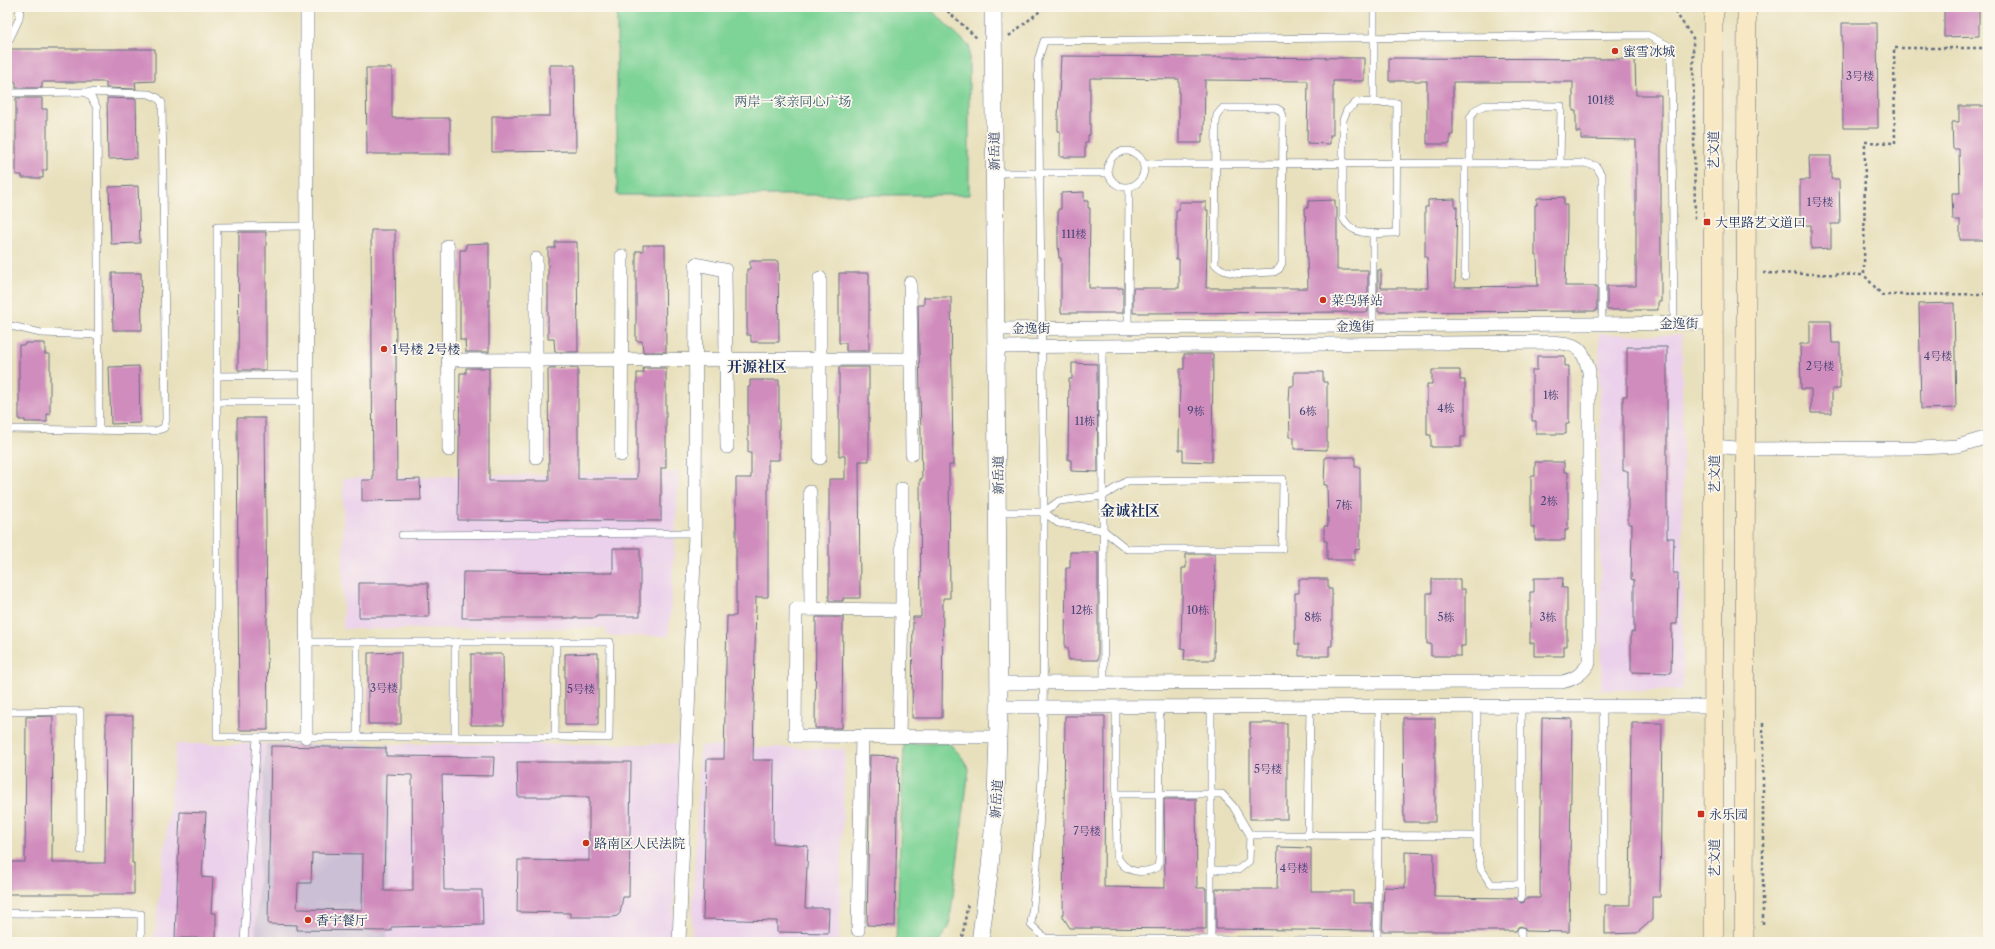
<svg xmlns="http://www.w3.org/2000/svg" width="1995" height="949" viewBox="0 0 1995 949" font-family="'Libre Caslon Text','Noto Serif SC',serif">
<rect width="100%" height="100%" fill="#fbf7ec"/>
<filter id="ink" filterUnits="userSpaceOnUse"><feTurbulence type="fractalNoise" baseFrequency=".025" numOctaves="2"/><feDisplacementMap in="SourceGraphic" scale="8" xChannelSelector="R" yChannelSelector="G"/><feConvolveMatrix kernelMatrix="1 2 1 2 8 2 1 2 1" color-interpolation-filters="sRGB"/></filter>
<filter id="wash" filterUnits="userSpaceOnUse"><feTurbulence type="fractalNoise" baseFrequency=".012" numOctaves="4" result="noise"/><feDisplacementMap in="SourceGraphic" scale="16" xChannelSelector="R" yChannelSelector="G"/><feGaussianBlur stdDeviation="0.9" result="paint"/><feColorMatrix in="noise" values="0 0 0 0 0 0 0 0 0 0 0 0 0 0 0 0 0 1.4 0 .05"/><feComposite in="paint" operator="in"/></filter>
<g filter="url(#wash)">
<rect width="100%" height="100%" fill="#e8e0bc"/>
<g fill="#ebd1eb">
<path d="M1599,334l83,1 1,355h-106l24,-1z"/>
<path d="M679,472l-10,164h-63v-8l-263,1v-151z"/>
<path d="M176,744h90l-11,198h-101z"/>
<path d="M389,744h292l-9,198h-285z"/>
<path d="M700,746l145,3 -6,193h-148z"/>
</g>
<path fill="#cbbfd5" d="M266,744h123l-2,198h-132z"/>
<g fill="#7ed396" stroke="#4c817a">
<path d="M617,7h311l41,39v149h-352z"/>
<path d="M949,743l12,13 8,13 -20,158 -11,15h-42l8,-198z"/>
</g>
<g id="blocks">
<g fill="#d08cbd" fill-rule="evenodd">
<path d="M1944,7h35v29l-35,1z"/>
<path d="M1842,23h35l1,105h-35z"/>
<path d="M7,49h148v32l-20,1 1,7 -30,-1v-6h-64v6h-26v-6h-9z"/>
<path d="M1061,56l303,2v23h-31v54h-3v9l-23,-1 1,-62 -103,-1 -1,54h-2v9h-23v-64l-89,-1v57h-2v7h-3v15h-25v-26h-2v-14z"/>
<path d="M1389,58l246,1 1,36h25v207h-3v8h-51v-24h29v-146l-55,-1v-7h-5v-21h-3v-29h-120v53h-3v9h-23v-63h-38z"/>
<path d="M550,65h25l1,86 -84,1v-36h58z"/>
<path d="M366,68h26v50h58v36h-83z"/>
<path d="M16,98h26v11h5v61h-4v8h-21v-3h-6z"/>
<path d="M107,98l29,1 1,59 -29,1z"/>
<path d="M1959,106h27v134h-26v-20h-7l-1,-27h8l-1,-44h-6l-1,-27h7z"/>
<path d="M1809,156h22v23h8l1,45h-9v24l-20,1v-24h-11v-45h10z"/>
<path d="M138,186l2,57 -29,1 -2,-57z"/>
<path d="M1084,192v9h4v7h2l-1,80h34v25h-62v-55h-2l-1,-13v-36h3v-16z"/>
<path d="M1564,197v8h3v20l-2,61h32v25l-219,1v-42h3v18h47l-1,-31h-2v-50h3v-7l27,-1v8h2l-2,80 83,-1 -1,-31h-2v-50h2v-7z"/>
<path d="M1335,200v8h2v62h31v42l-235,1v-25h46v-29h-3v-49h3v-8h27v8h2l-2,78h102l-3,-80h3v-7z"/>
<path d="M371,230h24l2,250 23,-1 1,21 -59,1v-21h11z"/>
<path d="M239,232h27v138h-28z"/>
<path d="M555,242h22l1,110h-23l-1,-13h-6v-91h7z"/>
<path d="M489,243v109h-23l-1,-12h-5v-90h6v-6z"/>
<path d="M643,245h22l1,107h-23l-1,-11h-6v-90h7z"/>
<path d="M750,261h28l1,81h-28v-7h-4v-66h3z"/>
<path d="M112,273h29l1,57h-29z"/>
<path d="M839,273h30v78h-23v-8h-7z"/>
<path d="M924,297h27l2,168h-4l1,133h-7l-1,120h-30l1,-101h8l-1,-138h2l-4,-174h6z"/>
<path d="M1954,303l2,105 -35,1 -2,-105z"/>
<path d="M1810,321h21l1,22h8v46h-8v24h-21v-24h-10l-1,-45h10z"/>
<path d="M25,343h20v11h5v60h-3v8h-22v-2h-6v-75h6z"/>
<path d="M1627,347h40v191h7l-1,35h5l-1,51h-5l-1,49 -40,-1v-40h3v-52l-3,-1 1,-55h-4v-53h-5v-75h4z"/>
<path d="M1184,354h29l-1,108 -29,-1v-11h-4l1,-81h4z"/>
<path d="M1537,356h28v10h4v58h-3v10h-30v-13h-4v-51h5z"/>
<path d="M1072,363l25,1 1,108 -27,-1v-11h-3l1,-81h3z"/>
<path d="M139,366l1,57 -29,1 -2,-57z"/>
<path d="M839,367h30v94h-10l1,137h-17v3h-14v-122h16v-23h-6z"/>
<path d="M466,368h23v113h60l-1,-112 30,-1v111h59v-106h7l-1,-5h23v100h-5v53l-203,-1 2,-147h6z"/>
<path d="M1432,370h28v10h5v57h-4v10h-30v-12h-4v-51h5z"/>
<path d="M1294,372h29v10h4v68l-33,-1v-12h-4l-1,-36 1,-15h4z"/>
<path d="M750,380h29v80h-11v137h-12l-3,163h21l-1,83 35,3 -3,62h24l-1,25 -51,-1v-11l-74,-2 4,-160h17l3,-143h9v-138h15v-25h-3v-66h2z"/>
<path d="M237,418h28l3,312h-29z"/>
<path d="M1325,457h30v10h5v82l-5,1v10h-28v-19h-3v-15h4l-1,-41h-3z"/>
<path d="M1535,462h29v10h4v58h-3v10h-30v-13h-4v-51h4z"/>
<path d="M613,548h27v68h-44v2h-134l1,-46 150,1z"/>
<path d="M1070,552h28v108h-30v-12h-3l1,-80h4z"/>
<path d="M1186,554h29l-1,106h-30l1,-11 -4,-1 1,-47v-33h4z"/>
<path d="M1534,578h29l-1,10h5v58h-3v10h-30v-13h-4v-51h4z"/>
<path d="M1299,579h29v10h4v57h-3v10h-30v-12h-4v-51h4z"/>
<path d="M1432,579h28v10h5v57h-4v10h-30v-12h-4v-51h5z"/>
<path d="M359,583h69l1,34h-70z"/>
<path d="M816,617h27l-1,111h-27z"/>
<path d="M401,652v72h-33v-71z"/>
<path d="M598,653v72h-33v-71z"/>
<path d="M471,654h32l1,71h-33z"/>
<path d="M53,716l-1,147h53l1,-147h27l-1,147h2v31h-127v-32h18l1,-145z"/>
<path d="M1065,716h40l-1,171 61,1 -1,-89h32l1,89h9v41l-136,-1 -7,-11z"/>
<path d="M1403,718h32v104h-31z"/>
<path d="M1542,718l30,1 -3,213 -43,-1 -1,-3 -4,-2 -3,1 -2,4h-134l2,-44 21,1v-36l29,1v44l82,1 5,5 3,-1 2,-4h14z"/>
<rect x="1250" y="723" width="37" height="96"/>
<path d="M1632,723h30l-2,174h-8v23l-15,13 -32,1v-29h25z"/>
<path d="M271,746l115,2v8l108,1 -1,19 -51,-1 2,115h38l1,35 -92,2v4l-94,-1v-5l-29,-1zM386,774l26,1 1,116h-29zM312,853l51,1 -1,56 -65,-1 1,-26h13z"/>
<path d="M870,755l28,1 -3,170 -28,-1z"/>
<path d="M517,762h114l-2,135h-6l-3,16 -3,3 -4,1h-43v-4l-53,-1 1,-52 71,1v-64h-71z"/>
<path d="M180,812l26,1 -4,64 11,1 -2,35h5v25h-41z"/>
<path d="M1278,847l33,1v43h42v12h19v28l-156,-2v-40h61z"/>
</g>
</g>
</g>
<g filter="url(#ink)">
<use href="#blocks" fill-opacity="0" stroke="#636d7f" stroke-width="1"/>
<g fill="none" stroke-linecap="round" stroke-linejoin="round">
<g stroke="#636d7f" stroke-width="8">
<g id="service">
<path d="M1374,7v95"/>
<path d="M7,40h2l10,-21 1,-12"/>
<path d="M7,93l78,-1 6,5 6,11 2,322"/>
<path d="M1357,102l40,1 -1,130c-19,0 -43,5 -53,-15v-98l4,-10z"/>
<path d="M1223,108h53l5,3 2,5 -1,147 -3,6 -5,3c-18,0 -46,7 -59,-8l1,-141 1,-8z"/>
<circle cx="1126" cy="169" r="18"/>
<path d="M1465,163v113"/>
<path d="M1470,163v-44l5,-9 10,-5 76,1 -1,57"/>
<path d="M1144,164l441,-1 11,3 6,10v147"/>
<path d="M995,173h113"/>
<path d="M307,226l-90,1v510h338l1,-95h-249"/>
<path d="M1373,233v93"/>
<path d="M7,325l34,8 57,2"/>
<path d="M1128,328l1,-141"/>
<path d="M1102,346l2,336"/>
<path d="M217,376l90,-1"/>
<path d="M217,402h90"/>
<path d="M7,429l148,2 9,-3 2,-9 -4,-316 -4,-5 -9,-4 -64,-2"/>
<path d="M1283,479l-1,70h-155l-24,-19 -45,-7 -14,-11 15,-11 44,-5 24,-15z"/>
<path d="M998,512h46"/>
<path d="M402,535l293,-2"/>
<path d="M357,642v95"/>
<path d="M1116,706v88h106l11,12 17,29 226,1"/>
<path d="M1477,706v144l4,19 10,15h30"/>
<path d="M1521,706v192"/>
<path d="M1603,706v184"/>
<path d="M1211,707v235"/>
<path d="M7,712l73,-1 1,139"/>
<path d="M455,737v-95"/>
<path d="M555,737l54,1 1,-96h-54"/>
<path d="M1116,794l1,62c8,17 24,19 41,11l1,-7 1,-153"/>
<path d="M1308,836l2,-129"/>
<path d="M1211,870h27l11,-9 1,-26"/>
<path d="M7,913l134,1v28"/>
<path d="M1521,931v11"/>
<path d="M244,942l13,-205"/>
<path d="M1377,942l2,-235"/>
<path d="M1402,942l-357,-4 -14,-13 6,-60 6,-105 1,-248 -6,-452 6,-19 603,-6 24,12 3,276"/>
</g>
</g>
<g stroke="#636d7f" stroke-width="14">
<g id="minor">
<path d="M448,246l1,204"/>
<path d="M820,278v180"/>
<path d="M910,283l2,171"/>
<path d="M996,329l717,-6"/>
<path d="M997,347l555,-5c25,2 30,4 37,29v292c-7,11 -14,16 -27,19l-562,1"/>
<path d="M448,360l463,-1"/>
<path d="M1714,446l33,3 174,-1 37,-2 30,-9"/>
<path d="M621,455l1,-199"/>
<path d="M536,457v-198"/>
<path d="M810,492l1,117"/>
<path d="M902,610l-106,-1 -1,127 204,1"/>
<path d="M999,707l715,-1"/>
<path d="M899,736l3,-126v-121"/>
<path d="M306,737l1,-730"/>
<path d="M858,930l4,-194"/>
<path d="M679,942l16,-409 1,-269 29,6 2,177"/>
</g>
</g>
<g stroke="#636d7f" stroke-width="18">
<path id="tertiary" d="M980,942l10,-75 6,-71 3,-89 -6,-700"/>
</g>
<g stroke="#636d7f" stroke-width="20">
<g id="secondary">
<path d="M1714,942l-1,-923 2,-12"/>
<path d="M1744,942l3,-935"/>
</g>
</g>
<g stroke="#636d7f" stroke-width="2.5" stroke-dasharray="3 3" stroke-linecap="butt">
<path d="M943,7l35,32"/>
<path d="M1672,7l21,31 2,184"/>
<path d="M1009,36l36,-29"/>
<path d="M1988,48h-94l1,95 -30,-1 -1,133 18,20 106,-1"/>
<path d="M1763,273l101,2"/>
<path d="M1763,924v-203"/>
<path d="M959,942l3,-3 6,-37"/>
</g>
<use href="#service" stroke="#fff" stroke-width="7"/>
<use href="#minor" stroke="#fff" stroke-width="13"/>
<use href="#tertiary" stroke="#fff" stroke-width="17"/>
<use href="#secondary" stroke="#f8e8c3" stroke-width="19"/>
</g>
</g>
<g fill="#c8321e" stroke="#fbf7ec" stroke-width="1.5">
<circle cx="1615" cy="51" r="4"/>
<rect x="1703" y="218" width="8" height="8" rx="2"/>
<circle cx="1323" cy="300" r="4"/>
<circle cx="384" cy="349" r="4"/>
<rect x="1697" y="810" width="8" height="8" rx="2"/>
<circle cx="586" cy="843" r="4"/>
<circle cx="308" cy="920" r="4"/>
</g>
<g text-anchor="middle" stroke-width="3.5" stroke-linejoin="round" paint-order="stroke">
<g font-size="11" fill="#484676">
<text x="1860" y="80">3号楼</text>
<text x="1601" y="104">101楼</text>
<text x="1820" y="206">1号楼</text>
<text x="1074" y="238">111楼</text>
<text x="1938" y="360">4号楼</text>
<text x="1820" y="370">2号楼</text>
<text x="1551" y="399">1栋</text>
<text x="1446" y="412">4栋</text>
<text x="1196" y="415">9栋</text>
<text x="1308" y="415">6栋</text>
<text x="1085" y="425">11栋</text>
<text x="1549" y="505">2栋</text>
<text x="1344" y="509">7栋</text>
<text x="1082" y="614">12栋</text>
<text x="1198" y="614">10栋</text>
<text x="1313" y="621">8栋</text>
<text x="1446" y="621">5栋</text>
<text x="1548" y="621">3栋</text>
<text x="384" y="692">3号楼</text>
<text x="581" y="693">5号楼</text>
<text x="1268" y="773">5号楼</text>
<text x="1087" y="835">7号楼</text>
<text x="1294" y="872">4号楼</text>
</g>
<g font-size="13" fill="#1b2f5e" stroke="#fbf7ec" text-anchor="start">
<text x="1623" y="56">蜜雪冰城</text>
<text x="1715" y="227">大里路艺文道口</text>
<text x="1331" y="305">菜鸟驿站</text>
<text x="392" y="354">1号楼 2号楼</text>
<text x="1709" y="819">永乐园</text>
<text x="594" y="848">路南区人民法院</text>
<text x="316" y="925">香宇餐厅</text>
</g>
<g font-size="13" fill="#34586c" stroke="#fbf7ec">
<text x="793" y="106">两岸一家亲同心广场</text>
</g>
<g font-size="13" fill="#1b2f5e" stroke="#fbf7ec">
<text transform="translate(1713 150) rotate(-90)" y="5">艺文道</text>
<text transform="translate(994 151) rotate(-91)" y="5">新岳道</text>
<text x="1679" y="328">金逸街</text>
<text transform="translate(1355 326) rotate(-1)" y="5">金逸街</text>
<text transform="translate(1031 328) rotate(-1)" y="5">金逸街</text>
<text transform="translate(1714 474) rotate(-90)" y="5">艺文道</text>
<text transform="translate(998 475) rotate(-91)" y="5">新岳道</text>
<text transform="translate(996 799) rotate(-86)" y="5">新岳道</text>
<text transform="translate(1714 858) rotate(-90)" y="5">艺文道</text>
</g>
<g font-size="15" font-weight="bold" fill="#1b2f5e" stroke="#fbf7ec">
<text x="757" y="372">开源社区</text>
<text x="1130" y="516">金诚社区</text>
</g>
</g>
<rect width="1995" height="949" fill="none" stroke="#fbf7ec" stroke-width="24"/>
</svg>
